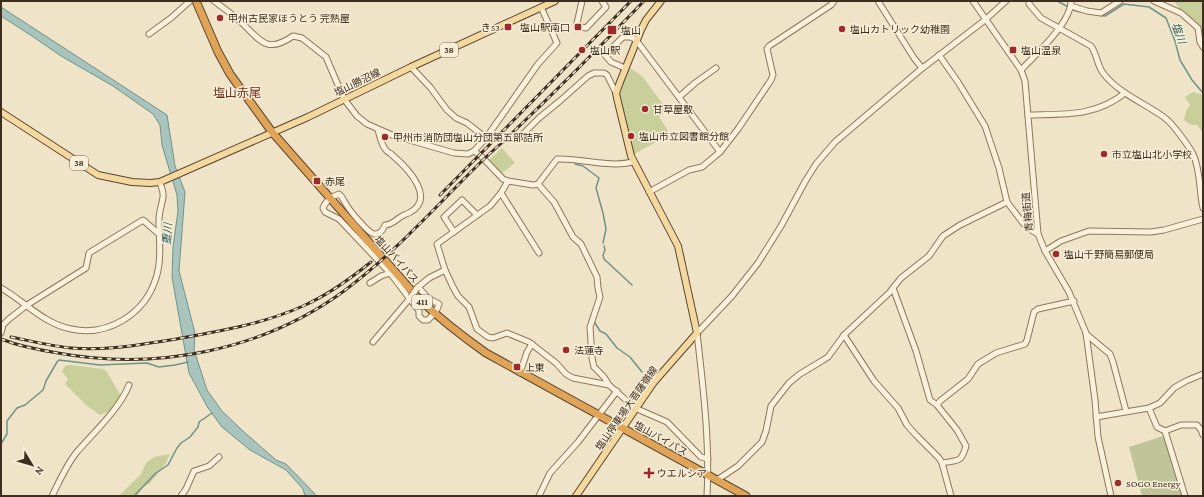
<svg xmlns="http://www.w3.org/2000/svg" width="1204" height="497" viewBox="0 0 1204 497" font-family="'Crimson Pro','Noto Sans JP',serif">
<rect width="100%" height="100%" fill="#f0e4c8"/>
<g fill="#c9cf9b">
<path d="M1174,1h29v28l-22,-18z"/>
<path d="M627,66l15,10 25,34 -8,7 11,17 -39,22 -14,-58z"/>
<path d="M1193,92l8,2 2,2v36l-6,-7h-6l-7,-5 2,-9 4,-6 -5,-8z"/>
<path d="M502,148l13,15 -14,11 -13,-13z"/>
<path d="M70,365l33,4 4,3 14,24 -12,15 -9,4 -13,-9 -22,-22 3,-5 -6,-7 3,-6z"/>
<path d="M170,454l-4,9 -16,20 -7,4 -6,9h-18l22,-22 5,-11 8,-6z"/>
</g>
<path fill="#bfc49a" d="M1166,435l19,61h-43l-13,-49z"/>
<path fill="#a9c4bc" stroke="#6f938a" d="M1,7l166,108 8,51 10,26 -6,79 16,62 -1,17 13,40 15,21 22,21 32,28 10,4 29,30v2h-10l-2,-7 -17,-19 -36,-20 -28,-23 -14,-19 -19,-35 -17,-96 1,-30 5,-36 -1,-16 -15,-50 -2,-20 -7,-11 -40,-28 -52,-30 -29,-20 -31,-20z"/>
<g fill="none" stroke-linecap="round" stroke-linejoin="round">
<g stroke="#6f938a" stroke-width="1.5">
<path d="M1057,1l19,10 10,2"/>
<path d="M1097,15l8,1 19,-12 25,3 17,11 9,23 5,19 12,20 11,13"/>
<path d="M575,164l8,2 16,12 -3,10 7,25 3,16 -3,14"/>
<path d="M604,246l1,4 -2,5 1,4 28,26"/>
<path d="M595,323l5,8 6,3 11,14 13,9 12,15"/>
<path d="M1,444l6,-10v-13l10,-13 8,-3 18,-15 3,-9 11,-19 2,-2 41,5 47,-2 12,4 16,-2 13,-3"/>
<path d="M134,496l22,-23 12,-8 9,-17 4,-5 9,-6 8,-10 1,-5 13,-9"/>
</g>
<g stroke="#8d765c" stroke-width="7">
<g id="minor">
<path d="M214,1c10,7 20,15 29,23 18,17 24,30 50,12l9,2 24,19 18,42 13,17 10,8 25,11 62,18 14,1 6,-3 12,-13 52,-74 19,-21 -16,-36"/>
<path d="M582,1l-5,22 4,4 5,1 20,-21 -4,-6"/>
<path d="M878,1l36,57 8,10"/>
<path d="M973,1l48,69 4,11 13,153 7,17 24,41 17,41 9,67 3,37 13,59"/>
<path d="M1029,1v3l12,14 50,28c6,8 6,19 12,27 16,21 42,30 62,45 8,6 23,27 28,36 8,17 6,37 10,54"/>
<path d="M1154,1l27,12 17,15 2,14 3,5"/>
<path d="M1071,6l16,5 14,2 19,-12"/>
<path d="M149,34l22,-16 19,-17"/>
<path d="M939,55l19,27 27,44 14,42 8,34 16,21 6,6 9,5"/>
<path d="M411,67l19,20 17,23 9,8 11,5 19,15"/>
<path d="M625,68l-14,-6 -6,-7 18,-18h8l5,3 84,112"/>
<path d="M1021,70c15,-16 50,-47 50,-69"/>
<path d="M679,97l16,-14 21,-15"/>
<path d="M1028,115c36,-1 67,2 97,-22"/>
<path d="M378,130c2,6 3,15 8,20 1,2 3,2 5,4 18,15 49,48 13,61 -7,3 -11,10 -19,10 -2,5 -5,10 -11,9 -6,-1 -25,-24 -28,-30 -3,-4 -3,-7 -7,-10 -7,2 -14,8 -16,14l2,4 14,7 51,54"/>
<path d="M522,135l17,-17 22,-18 27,-24 6,-3h10l3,2 9,18"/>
<path d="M474,151l7,5 22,23 5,2 25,4 5,-1 19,-25c26,-1 51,9 76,3"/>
<path d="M508,181l-7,12 -11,13 -53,38 8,26 8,17 5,9 11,11 8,22 11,8 5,1 14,-5 22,9 27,21 10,11 7,4 36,7 26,23 32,14 34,35 7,2"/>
<path d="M538,184l16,18 19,35 8,7 16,33 1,11 2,9 -10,30 2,31 2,9 10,10 5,8"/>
<path d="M649,192l40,-22 13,-3 18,-15 18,-23 33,-49 2,-5 -6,-26 2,-3 62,-41 3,-4"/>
<path d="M501,193l38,60"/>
<path d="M454,232l-10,-15 18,-17 15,15"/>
<path d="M1045,251l16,-10 28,-10 62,1 13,-2 39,-11"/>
<path d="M370,283l11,-7 9,-3 29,38v5l4,4h5c5,-5 10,-10 11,-16l-11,-6 -10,-11"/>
<path d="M1,288c23,13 43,36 70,41 37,8 74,-15 85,-51 6,-18 3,-39 3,-58 0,-9 3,-15 4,-23 1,-5 -2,-10 -3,-15"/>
<path d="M417,288l12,-10 16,-8"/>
<path d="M893,288l23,63 14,49 7,5 20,25 9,16c-5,17 -7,14 -24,17"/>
<path d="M1,333l2,-8 6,-6 18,-14 59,-37 3,-15 54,-33 16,14"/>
<path d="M1086,334l24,20 3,8 13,49"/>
<path d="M844,335l30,46 24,27 9,17 9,10 23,23 3,5 9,33"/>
<path d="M373,342l38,-45"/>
<path d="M520,373l7,-21 5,-8"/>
<path d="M937,405l3,-4 28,-22 10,-15 18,-11 29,-9 2,-4 7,-28 4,-3 36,-8"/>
<path d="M1149,408l8,19 8,4 16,-6h16l4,5 2,5"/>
<path d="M1096,417l53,-9 11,-5 14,-15 12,-7 17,-7"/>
<path d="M1165,431l20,65"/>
<path d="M717,480l21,-14 24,-24 4,-11 5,-25 18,-23 11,-9 20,-12 8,-5 16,-22 45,-42 12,-15 28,-22 14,-20 17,-11 47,-23"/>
<path d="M52,496c7,-14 14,-30 24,-43 17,-20 43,-43 53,-68"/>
<path d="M181,496l5,-7 8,-18 15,-5 10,-9"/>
<path d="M539,496l11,-23 28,-31 39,-51"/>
<path d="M707,496c3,-55 -4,-109 -10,-163l35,-37 26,-33 23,-37 25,-46 10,-16 19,-22 85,-72 65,-50 21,-19"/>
</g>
</g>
<g stroke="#5b4430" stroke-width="8">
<g id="major">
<path d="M1,112l97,63 34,7 18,1 10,-1 148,-65 103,-50 144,-66"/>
<path d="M576,496l78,-114 43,-49 -19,-87 -47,-90 -14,-58 -1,-5 4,-11 21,-52 5,-10 15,-19"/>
</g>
</g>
<g stroke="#5b4430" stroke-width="9">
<path id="highway" d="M196,1l22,51 12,22 42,58 146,166c21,20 44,38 68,55l260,143"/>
</g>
<use href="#minor" stroke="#faf1dc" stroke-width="5"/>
<use href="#major" stroke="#f3d9a0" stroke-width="6"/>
<use href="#highway" stroke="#e0a458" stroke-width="7"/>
<g stroke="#3d2e20" stroke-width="3">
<g id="rail">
<path d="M440,195l191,-194"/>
<path d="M11,337c20,4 40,9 60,11 34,3 66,-3 99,-8 45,-8 91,-15 133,-34 25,-11 47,-27 68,-44"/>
<path d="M1,339c18,7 38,11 57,14 98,18 204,-2 286,-62 51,-38 94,-87 139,-131 8,-8 18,-16 26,-24 46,-44 91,-89 135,-135"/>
</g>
</g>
<use href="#rail" stroke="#f7eed8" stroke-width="1.5" stroke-dasharray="4.5" stroke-linecap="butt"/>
<g stroke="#8d765c" stroke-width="7" stroke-linecap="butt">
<path id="minor-bridge" d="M411,297l6,-9"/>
</g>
<use href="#minor-bridge" stroke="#faf1dc" stroke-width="5"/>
</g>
<g fill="#9e2a2b" stroke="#f7eed8" stroke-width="1.5">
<circle cx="220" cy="18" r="4"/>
<rect x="504" y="23" width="8" height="8" rx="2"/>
<rect x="574" y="23" width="8" height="8" rx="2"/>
<circle cx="842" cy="29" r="4"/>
<rect x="607" y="25" width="10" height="10" rx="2"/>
<circle cx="582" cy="50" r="4"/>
<rect x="1009" y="46" width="8" height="8" rx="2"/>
<circle cx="645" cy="109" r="4"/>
<circle cx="631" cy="136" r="4"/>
<circle cx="385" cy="137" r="4"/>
<circle cx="1104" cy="154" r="4"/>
<rect x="313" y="177" width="8" height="8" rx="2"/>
<circle cx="1056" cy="254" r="4"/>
<circle cx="566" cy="350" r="4"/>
<rect x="513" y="363" width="8" height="8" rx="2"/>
<path d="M647 467h4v4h4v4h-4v4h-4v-4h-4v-4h4z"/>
<circle cx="1118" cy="483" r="4"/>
</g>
<g text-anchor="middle" stroke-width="3" stroke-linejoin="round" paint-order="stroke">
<g fill="#f7eed8" stroke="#756857" stroke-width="1">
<rect x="440" y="43" width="18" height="14" rx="3"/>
<rect x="70" y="156" width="18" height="14" rx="3"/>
<rect x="412" y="295" width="20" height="14" rx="3"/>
</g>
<g font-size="9" font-weight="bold" fill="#3d2e20">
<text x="449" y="53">38</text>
<text x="79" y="166">38</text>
<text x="422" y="305">411</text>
</g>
<g font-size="10" fill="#3d2e20" stroke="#f7eed8" text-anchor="start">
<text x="228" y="22">甲州古民家ほうとう 完熟屋</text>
<text x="500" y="31" text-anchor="end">き53</text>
<text x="570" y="31" text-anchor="end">塩山駅南口</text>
<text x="850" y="33">塩山カトリック幼稚園</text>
<text x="621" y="34">塩山</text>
<text x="590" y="54">塩山駅</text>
<text x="1021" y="54">塩山温泉</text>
<text x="653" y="113">甘草屋敷</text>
<text x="639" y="140">塩山市立図書館分館</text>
<text x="393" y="141">甲州市消防団塩山分団第五部詰所</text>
<text x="1112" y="158">市立塩山北小学校</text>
<text x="325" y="185">赤尾</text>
<text x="1064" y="258">塩山千野簡易郵便局</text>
<text x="574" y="354">法蓮寺</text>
<text x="525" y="371">上東</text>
<text x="657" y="477">ウエルシア</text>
<text x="1126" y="487">SOGO Energy</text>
</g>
<g font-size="10" fill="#3d2e20" stroke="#f7eed8">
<text transform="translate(357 82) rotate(-26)" y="4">塩山勝沼線</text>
<text transform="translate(1027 212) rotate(-96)" y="4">青梅街道</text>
<text transform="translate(397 259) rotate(48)" y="4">塩山バイパス</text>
<text transform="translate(626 408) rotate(-55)" y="4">塩山停車場大菩薩嶺線</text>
<text transform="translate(661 438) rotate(29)" y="4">塩山バイパス</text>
</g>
<g font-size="11" font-style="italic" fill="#2f5d5a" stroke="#f7eed8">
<text transform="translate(1179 33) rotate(71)" y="4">塩川</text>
<text transform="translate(167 234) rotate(-86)" y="4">重川</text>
</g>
<g font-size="12" fill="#6b2e1e" stroke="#f7eed8">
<text x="237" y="97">塩山赤尾</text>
</g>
</g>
<rect width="1204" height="497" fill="none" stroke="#3d2e20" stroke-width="4"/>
<g transform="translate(32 465) rotate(128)" stroke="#f7eed8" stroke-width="3" paint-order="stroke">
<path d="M0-3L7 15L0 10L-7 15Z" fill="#3d2e20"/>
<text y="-6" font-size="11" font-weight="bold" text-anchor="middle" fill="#3d2e20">N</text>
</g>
</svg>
